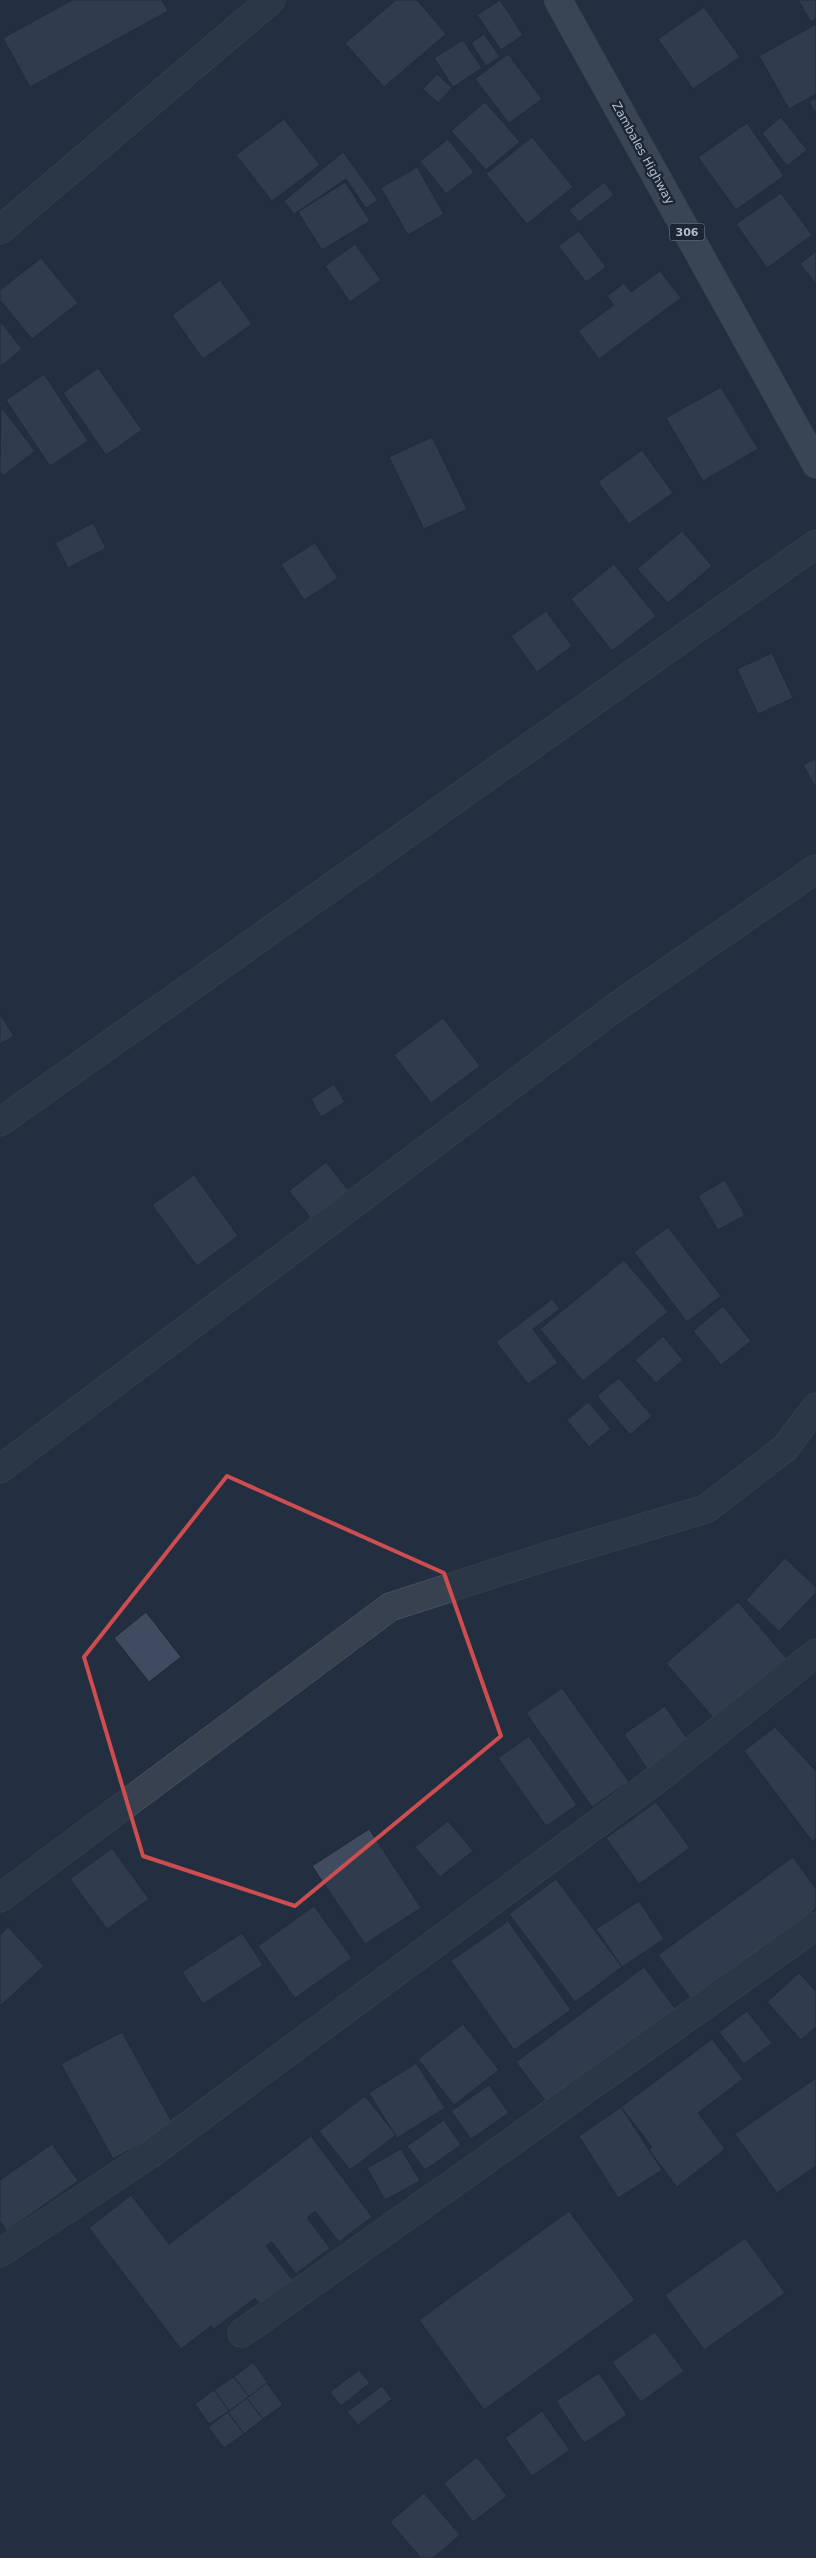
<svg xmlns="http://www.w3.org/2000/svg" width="816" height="2558" viewBox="0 0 816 2558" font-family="'DejaVu Sans',sans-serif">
<rect width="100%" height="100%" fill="#232f40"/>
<g fill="#3f4c60" stroke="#1e2836">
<path d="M72,0h90l6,11 -138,76 -27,-49z"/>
<path d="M396,0h21l29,34 -62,53 -39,-44z"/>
<path d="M500,0l23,35 -22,15 -24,-35z"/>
<path d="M798,0h18v19l-5,3z"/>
<path d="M704,7l36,50 -47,32 -35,-50z"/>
<path d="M816,24v70l-27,15 -30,-53z"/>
<path d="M484,34l16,23 -14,9 -15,-23z"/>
<path d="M463,40l19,28 -29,19 -19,-29z"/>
<path d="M508,54l34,45 -33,24 -34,-44z"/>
<path d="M437,74l15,14 -14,15 -15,-14z"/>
<path d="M816,98v16l-7,-12z"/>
<path d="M485,102l35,40 -34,28 -35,-39z"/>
<path d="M781,117l26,33 -20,16 -25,-33z"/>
<path d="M284,119l36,46 -48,36 -36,-46z"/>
<path d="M747,123l37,53 -48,34 -38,-53z"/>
<path d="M532,137l41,50 -46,37 -41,-50z"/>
<path d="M448,139l26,33 -28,22 -26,-33z"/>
<path d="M343,152l35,48 -12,8 -20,-29 -52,35 -10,-13z"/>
<path d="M417,167l27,47 -36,21 -27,-47z"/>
<path d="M345,182l25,39 -48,29 -24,-38z"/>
<path d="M604,182l10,13 -35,27 -10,-12z"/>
<path d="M781,193l31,42 -45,33 -31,-44z"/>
<path d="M579,231l27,36 -20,15 -28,-36z"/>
<path d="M355,244l26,36 -31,22 -25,-36z"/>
<path d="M816,251v33l-16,-20z"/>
<path d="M41,258l37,45 -46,36 -32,-39v-10z"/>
<path d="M660,271l21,27 -82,61 -21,-28 36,-26 -7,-9 17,-13 7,9z"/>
<path d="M220,280l32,44 -49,35 -31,-44z"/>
<path d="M0,321l22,28 -22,18z"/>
<path d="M98,368l44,62 -36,25 -43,-62z"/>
<path d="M44,374l44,67 -38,25 -44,-66z"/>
<path d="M721,387l37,62 -55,32 -37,-63z"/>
<path d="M1,407l34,44 -32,25 -3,-4z"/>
<path d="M432,437l35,72 -43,20 -35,-72z"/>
<path d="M642,450l31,43 -44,31 -31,-42z"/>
<path d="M93,523l13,25 -38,20 -13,-25z"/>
<path d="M682,531l30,35 -44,37 -31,-34z"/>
<path d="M315,543l23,35 -34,22 -23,-36z"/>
<path d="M614,564l42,52 -44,35 -41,-52z"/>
<path d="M546,611l26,35 -35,26 -26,-36z"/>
<path d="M772,653l21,45 -35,16 -21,-45z"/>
<path d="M816,758v30l-13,-23z"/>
<path d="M0,1014l14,22 -14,8z"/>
<path d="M443,1018l37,48 -49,37 -37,-48z"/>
<path d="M334,1084l11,18 -24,15 -10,-18z"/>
<path d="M326,1162l25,32 -37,28 -25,-31z"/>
<path d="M194,1175l44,61 -41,30 -45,-61z"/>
<path d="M725,1180l20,35 -27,15 -20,-34z"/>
<path d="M668,1227l53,69 -34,26 -53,-70z"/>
<path d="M624,1260l44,52 -85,69 -43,-52z"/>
<path d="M552,1299l8,10 -27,20 25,34 -30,21 -32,-42z"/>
<path d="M723,1306l28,35 -30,24 -28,-34z"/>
<path d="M663,1336l20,24 -27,23 -21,-23z"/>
<path d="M619,1378l33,38 -22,19 -33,-39z"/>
<path d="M588,1402l23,27 -22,18 -22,-27z"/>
<path d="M785,1558l31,29v6l-37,38 -33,-31z"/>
<path d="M738,1602l50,58 -71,62 -51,-59z"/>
<path d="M146,1612l35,45 -32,25 -35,-44z"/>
<path d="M562,1688l67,94 -37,25 -66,-94z"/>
<path d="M665,1706l26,39 -41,28 -26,-39z"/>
<path d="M775,1727l41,44v68l-4,2 -68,-90z"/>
<path d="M529,1736l48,69 -31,21 -48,-68z"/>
<path d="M656,1802l34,46 -51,36 -33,-46z"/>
<path d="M448,1821l25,30 -33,26 -25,-30z"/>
<path d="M369,1829l52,79 -56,36 -53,-78z"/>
<path d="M112,1848l37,51 -42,30 -37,-50z"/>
<path d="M793,1857l23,32v20l-125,90 -33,-44z"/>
<path d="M556,1879l66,88 -47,35 -66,-88z"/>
<path d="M639,1901l25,38 -42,28 -26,-38z"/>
<path d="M314,1906l38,52 -57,40 -37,-52z"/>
<path d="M508,1921l63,89 -57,40 -63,-89z"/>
<path d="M8,1927l36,39 -44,40v-71z"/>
<path d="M242,1933l21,32 -60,39 -21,-32z"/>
<path d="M644,1967l33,44 -127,96 -34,-45z"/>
<path d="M799,1973l17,18v36l-15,13 -34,-38z"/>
<path d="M747,2011l25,32 -28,21 -25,-32z"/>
<path d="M463,2024l36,46 -45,35 -36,-46z"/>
<path d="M122,2032l52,94 -61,33 -52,-95z"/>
<path d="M712,2039l31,40 -45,34 27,36 -48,38 -28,-37 3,-3 -31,-40z"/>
<path d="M416,2063l29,45 -48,30 -28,-45z"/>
<path d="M816,2078v88l-39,27 -42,-59z"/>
<path d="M489,2085l20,28 -38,26 -20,-28z"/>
<path d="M365,2096l31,39 -46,35 -31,-39z"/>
<path d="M621,2107l41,63 -44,28 -39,-62z"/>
<path d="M444,2120l17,25 -36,25 -18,-24z"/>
<path d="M311,2136l61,81 -33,25 -24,-31 -8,7 23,30 -34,26 -24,-32 -6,4 28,36 -32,25 -7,-9 -41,31 -3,-3 -30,23 -92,-121 42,-33 38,49z"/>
<path d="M52,2144l26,37 -71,50 -7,-10v-41z"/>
<path d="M401,2149l19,32 -35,19 -18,-32z"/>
<path d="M569,2211l66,89 -151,110 -65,-90z"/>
<path d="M745,2238l40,55 -81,57 -39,-55z"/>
<path d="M655,2332l29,39 -43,31 -29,-40z"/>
<path d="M253,2362l15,21 -19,14 -15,-20z"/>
<path d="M359,2370l11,13 -29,23 -11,-14z"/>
<path d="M599,2373l28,42 -43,28 -28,-42z"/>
<path d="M234,2377l15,20 -20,14 -15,-21z"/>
<path d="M267,2383l16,22 -20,14 -16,-21z"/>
<path d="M382,2386l10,13 -34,26 -11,-13z"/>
<path d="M214,2390l15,21 -20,13 -14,-20z"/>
<path d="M247,2398l16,21 -19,15 -16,-22z"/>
<path d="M542,2411l28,39 -38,26 -27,-38z"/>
<path d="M228,2412l16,22 -20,14 -16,-21z"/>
<path d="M477,2457l30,39 -34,26 -29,-39z"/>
<path d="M424,2493l36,42 -27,23h-12l-31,-36z"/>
</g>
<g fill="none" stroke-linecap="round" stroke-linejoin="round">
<g stroke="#555f6d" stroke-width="29">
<g id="street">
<path d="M0,230l271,-230"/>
<path d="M0,1122l816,-578"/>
<path d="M0,1469l616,-462 200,-138"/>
<path d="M0,1898l390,-291 158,-51 158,-47 79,-61 31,-41"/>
<path d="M0,2253l149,-98 511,-378 156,-124"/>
<path d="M242,2333l574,-407"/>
</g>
</g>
<g stroke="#414a58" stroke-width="29">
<path id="primary" d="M558,0l258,464"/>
</g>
<use href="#street" stroke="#37414f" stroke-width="28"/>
<use href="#primary" stroke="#55606f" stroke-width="28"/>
</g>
<path d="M0 0H816V2558H0ZM227,1476l217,97 57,163 -206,170 -152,-50 -59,-199z" fill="#232f40" fill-opacity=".55" fill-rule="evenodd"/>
<path fill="none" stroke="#ce4d50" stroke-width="4" stroke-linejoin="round" d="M227,1476l217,97 57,163 -206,170 -152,-50 -59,-199z"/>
<g text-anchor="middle" stroke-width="5" stroke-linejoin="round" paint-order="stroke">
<rect fill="#1c2634" stroke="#868f9d" stroke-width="1" x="669.5" y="223.5" width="35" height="17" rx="4"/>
<g font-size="11" font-weight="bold" fill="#b4bcca">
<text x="687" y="236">306</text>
</g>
<g font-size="12" fill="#b4bcca" stroke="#1c2634">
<text transform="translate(643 153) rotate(61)" y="4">Zambales Highway</text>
</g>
</g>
</svg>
